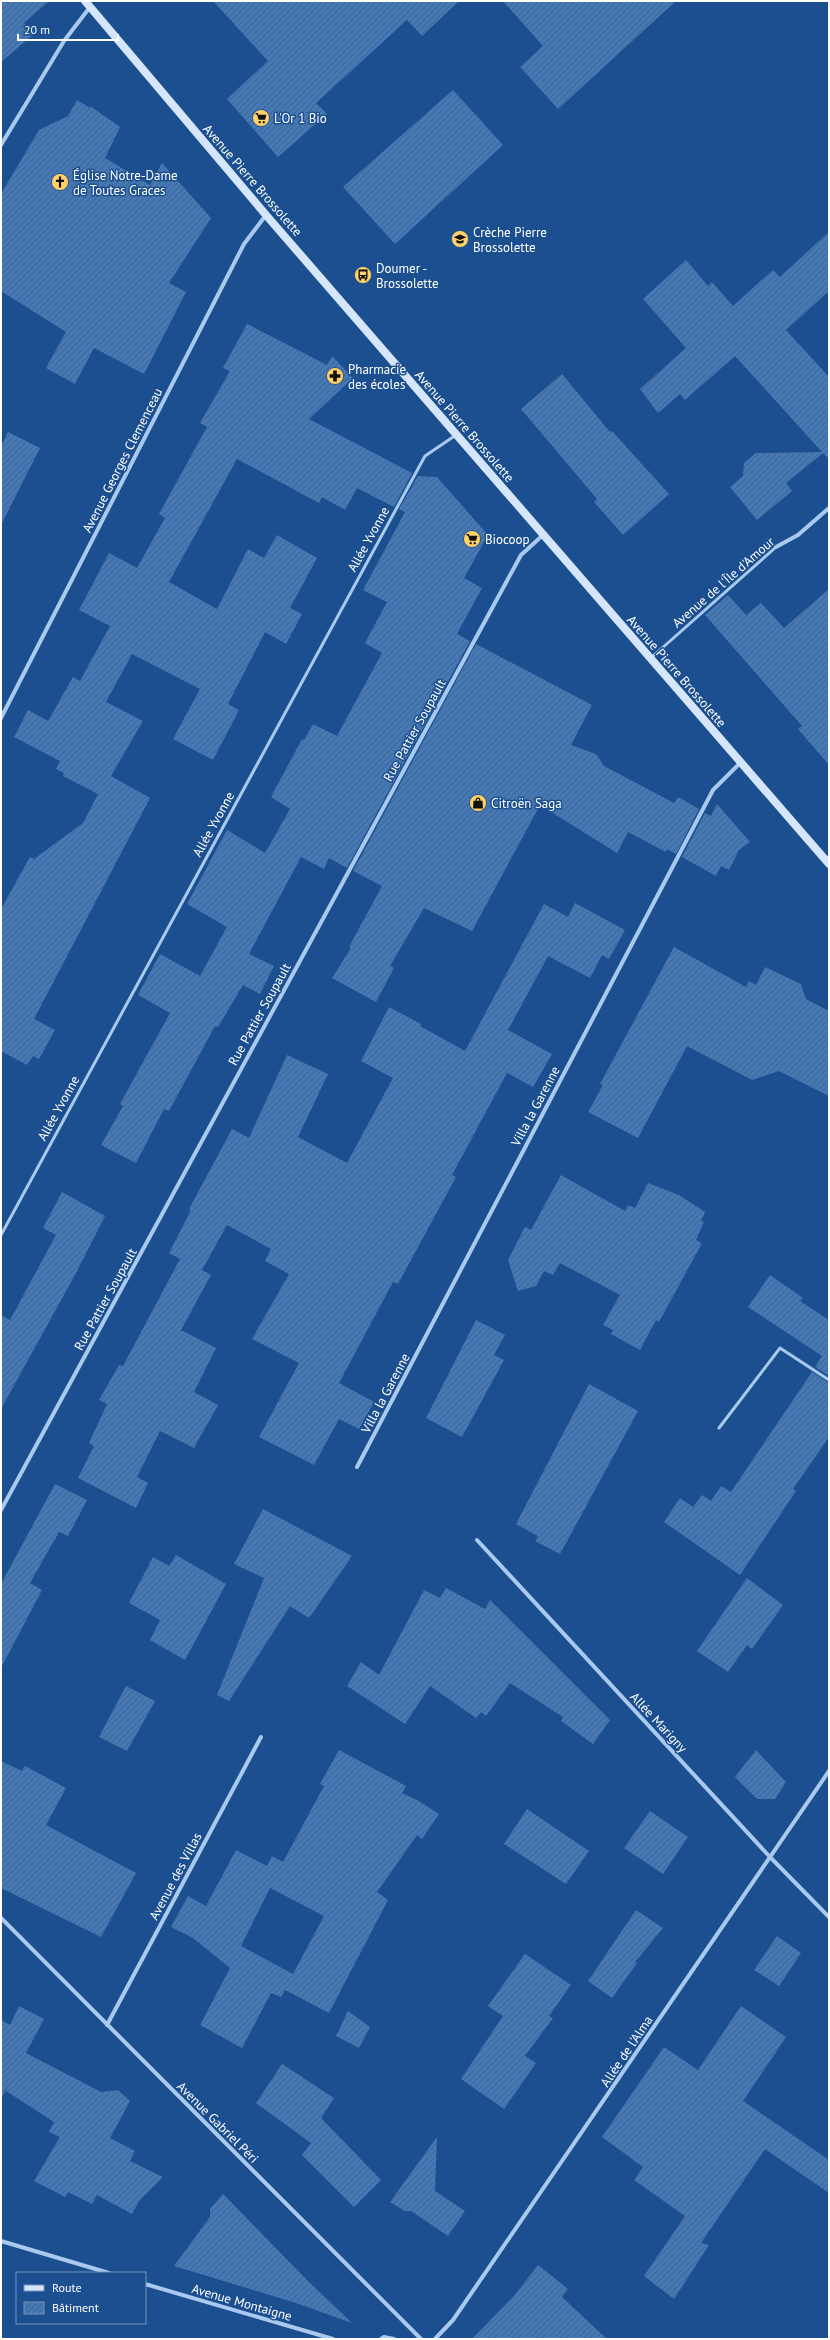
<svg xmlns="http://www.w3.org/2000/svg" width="830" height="2340" viewBox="0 0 830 2340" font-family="'PT Sans',sans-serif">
<defs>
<pattern id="building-hatch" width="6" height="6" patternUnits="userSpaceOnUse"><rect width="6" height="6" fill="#4478b7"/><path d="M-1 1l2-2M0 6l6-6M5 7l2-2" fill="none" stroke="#486282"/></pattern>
</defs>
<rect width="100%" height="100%" fill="#1b4f8f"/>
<g fill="url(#building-hatch)" fill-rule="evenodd">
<path d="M1,1h48l-25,22 10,11 -33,28z"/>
<path d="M213,1h246l-37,35 -15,-16 -91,83 11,11 -49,43 -51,-58 41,-38z"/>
<path d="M503,1h173l-118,108 -38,-42 23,-21z"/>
<path d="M453,90l50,55 -108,99 -52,-57z"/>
<path d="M77,100l13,8v-2l30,21 -15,31 45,27 12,-22 49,55 -42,65 17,9 -42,82 -50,-26 -19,36 -29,-16 20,-36 -65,-41v-97l38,-64 29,-14z"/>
<path d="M829,232v59l-43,39 43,47v82l-6,-6 -37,30 6,8 -35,29 -27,-33 13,-11 1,-13 12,-10 66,-1 -87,-96 -50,44 -5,-6 -22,19 -18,-24 46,-41 -43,-49 43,-39 22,26 4,-4 21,24 40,-36 7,7z"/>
<path d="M247,324l80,41 5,-9 21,22 -44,41 103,54 -18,34 -37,-19 -12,22 -23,-13 -3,6 -82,-44 -68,123 48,27 31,-60 16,9 13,-23 40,23 -27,50 12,6 -16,30 -21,-12 -37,72 11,6 -26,50 -40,-21 27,-50 -68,-35 -26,48 37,19 -32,55 39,22 -116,221 21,11 -16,29 -6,-3 -6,9 -26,-14v-142l29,-52 4,2 49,-36 15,-29 -35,-18 1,-3 -8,-4 4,-8 -46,-24 14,-27 20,11 25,-44 7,4 30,-55 -31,-16 30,-57 28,15 28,-50 -6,-4 48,-87 -7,-4 30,-52 -7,-3z"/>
<path d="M562,374l48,58 2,-1 57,63 -46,41 -29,-33 3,-3 -76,-90z"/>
<path d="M8,432l32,16 -39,77v-78z"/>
<path d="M418,476l19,1 51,58 -24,43 18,10 -25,46 13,7 -123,227 -18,-10 -5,11 -23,-12 -52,97 25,12 -14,28 -17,-9 -25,42 -3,-1 -46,85 -5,-2 -28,54 -35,-18 22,-39 -3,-2 50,-91 -32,-18 22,-41 40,22 27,-49 -40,-23 40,-74 38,23 25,-44 -19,-12 31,-58 2,1 9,-16 24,12 45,-83 -17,-10 22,-41 -24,-12 42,-78 -6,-3z"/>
<path d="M829,589v176l-31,-36 4,-3 -97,-111 23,-20 18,20 15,-12 23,25z"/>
<path d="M476,644l116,61 -21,40 25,9 8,12 70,37 4,-6 21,12 -23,45 -9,-5 -1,3 -38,-20 -11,21 -77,-48 -68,126 -48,-23 -34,58 4,2 -18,34 -44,-24 19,-30 -2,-1 33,-61 -29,-15z"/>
<path d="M717,804l33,38 -11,8 -10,20 -8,-4 -5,10 -34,-19 23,-44 6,3z"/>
<path d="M575,903l50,27 -16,29 -7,-4 -12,23 -42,-22 -40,74 44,24 -19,33 -26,-14 -55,102 4,2 -58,107 -5,-2 -54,101 35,19 -15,27 -20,-10 -25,46 -55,-28 40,-74 -47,-24 37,-65 -24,-13 6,-12 -44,-24 -25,45 9,5 -30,55 35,18 -22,44 24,13 -24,43 -34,-17 -23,46 11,6 -12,25 -58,-30 16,-32 -5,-3 18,-39 -8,-4 20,-35 4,1 57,-107 -11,-6 22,-43 -2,-1 43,-80 17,9 38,-83 41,19 -30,63 49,26 46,-85 -32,-17 28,-54 32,17 -1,2 45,25 79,-147 24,13z"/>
<path d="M674,947l72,40 3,-6 7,4 9,-18 36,17 5,15 23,12v85l-50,-25 -27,9 -65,-34 -49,92 -50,-26 15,-27 -3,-1z"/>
<path d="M561,1175l64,36 3,-6 7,3 13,-25 31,12 26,17 -4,9 3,1 -8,18 6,3 -43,79 -3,-2 -16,30 -29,-16 2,-4 -10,-5 17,-30 -60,-32 -7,12 -9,-4 -8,15 -18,5 -10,-31 17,-33 6,3z"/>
<path d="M62,1192l43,24 -29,57 -75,136v-94l9,5 46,-85 -13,-7z"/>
<path d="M770,1275l33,23 -3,3 29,19v56l-14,-9 7,-11 -74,-49z"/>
<path d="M476,1320l29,15 -11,20 10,5 -42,77 -36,-19z"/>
<path d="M812,1372l17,11v54l-36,52 3,2 -56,84 -76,-53 16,-24 13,9 9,-12 9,6 10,-15 10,6z"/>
<path d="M589,1384l49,27 -78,143 -25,-13 3,-5 -22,-12z"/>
<path d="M55,1484l32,16 -19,36 -9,-4 -29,51 12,7 -41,78v-84z"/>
<path d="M263,1509l89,47 -43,62 -19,-12 -61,95 -12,-6 47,-117 -30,-14z"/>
<path d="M176,1555l50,29 -41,76 -35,-20 10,-20 -31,-17 24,-46 16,9z"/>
<path d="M747,1578l36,27 -31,44 -5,-4 -19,27 -31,-21z"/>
<path d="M446,1588l39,21 5,-9 120,120 -17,24 -32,-23 2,-4 -53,-34 -24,33 -5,-4 -5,6 -46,-32 -25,38 -58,-38 14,-24 18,13 45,-85 16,8z"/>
<path d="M126,1686l29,15 -28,50 -28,-14z"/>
<path d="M339,1750l67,36 -4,7 15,7 22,14 -17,25 -5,-4 -40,57 11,8 -59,113 -44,-23 -4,7 -10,-4 -29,55 -42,-23 30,-57 -37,-30 -22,-11 17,-31 18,10 30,-56 31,16 5,-10 11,6 41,-76 -4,-2zM270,1888l54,28 -31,58 -52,-28z"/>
<path d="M756,1750l30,32 -11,17h-18l-22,-22z"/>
<path d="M1,1761l21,10 3,-5 41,22 -20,37 90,48 -35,64 -100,-49z"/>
<path d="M527,1809l62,42 -23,33 -62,-40z"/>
<path d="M650,1811l38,26 -25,37 -39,-26z"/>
<path d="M636,1910l27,18 -28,34 2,1 -25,35 -24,-17z"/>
<path d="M777,1936l24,17 -22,33 -25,-16z"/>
<path d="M525,1954l46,31 -22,31 4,2 -28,38 11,7 -32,46 -43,-30 42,-63 -15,-10z"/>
<path d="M19,2006l25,13 -18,34 75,39 17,-2 12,11 -20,37 25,13 -5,10 33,16 -24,24 -7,13 -35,-19 -5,9 -24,-12 -3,5 -31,-16 26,-44 -11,-5 5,-10 -48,-31 3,-7 -8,15v-79l9,5z"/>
<path d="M741,2006l45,31 -43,64 86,59v33l-64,-44 -64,94 8,2 -35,54 -30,-23 41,-60 -51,-36 9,-13 -41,-30 62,-90 34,23z"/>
<path d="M348,2011l22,16 -11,21 -23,-12z"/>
<path d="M282,2064l52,34 -13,20 60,62 -27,27 -52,-52 9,-12 -55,-40z"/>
<path d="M437,2137l-2,54 30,20 -17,25 -37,-25h-6l-15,-9z"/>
<path d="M223,2194l86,88 43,41 -56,-20 -122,-37 36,-49v-8z"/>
<path d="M538,2265l30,24 -6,8 45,42h-135l42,-43z"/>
</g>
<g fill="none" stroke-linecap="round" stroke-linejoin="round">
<g stroke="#a9c9ee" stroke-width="3">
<path d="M652,657l124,-110"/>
<path d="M1,1235l424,-779 31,-21"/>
<path d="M719,1428l61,-80 49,32"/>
</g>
<g stroke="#a9c9ee" stroke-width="4">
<path d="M1,145l63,-104 26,-34"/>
<path d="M776,547l22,-12 31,-27"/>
<path d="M1,718l243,-474 22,-29"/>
<path d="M357,1467l356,-677 28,-28"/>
<path d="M1,1510l520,-955 22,-20"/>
<path d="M477,1540l293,317 59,60"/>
<path d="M1,1918l420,421"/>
<path d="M107,2025l154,-288"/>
<path d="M1,2241l108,32"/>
<path d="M145,2284l188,55"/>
<path d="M381,2339l3,-2 10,2"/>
<path d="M435,2339l18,-19 376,-549"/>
</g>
<path stroke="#d6e6fa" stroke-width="8" d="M85,1l181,214 563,649"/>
</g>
<defs>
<g id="supermarket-disc" transform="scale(0.9)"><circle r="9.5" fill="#ffd166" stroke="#1b4f8f"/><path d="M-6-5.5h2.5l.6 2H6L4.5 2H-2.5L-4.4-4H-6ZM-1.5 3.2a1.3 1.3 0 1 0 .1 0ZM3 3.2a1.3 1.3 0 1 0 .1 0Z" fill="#111"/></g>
<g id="church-disc" transform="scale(0.9)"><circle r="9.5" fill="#ffd166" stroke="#1b4f8f"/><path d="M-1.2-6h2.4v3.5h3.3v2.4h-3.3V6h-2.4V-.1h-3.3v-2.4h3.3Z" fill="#111"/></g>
<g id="school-disc" transform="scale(0.9)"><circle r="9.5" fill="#ffd166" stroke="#1b4f8f"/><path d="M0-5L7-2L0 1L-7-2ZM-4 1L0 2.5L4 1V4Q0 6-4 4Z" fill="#111"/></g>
<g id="bus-disc" transform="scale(0.9)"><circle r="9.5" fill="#ffd166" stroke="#1b4f8f"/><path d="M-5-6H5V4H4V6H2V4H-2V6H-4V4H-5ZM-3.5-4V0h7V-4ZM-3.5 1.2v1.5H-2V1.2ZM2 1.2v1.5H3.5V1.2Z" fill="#111"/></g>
<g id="pharmacy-disc" transform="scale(0.9)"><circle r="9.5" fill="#ffd166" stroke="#1b4f8f"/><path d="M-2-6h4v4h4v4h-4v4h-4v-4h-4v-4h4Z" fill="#111"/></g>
<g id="shop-disc" transform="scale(0.9)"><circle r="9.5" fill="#ffd166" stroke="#1b4f8f"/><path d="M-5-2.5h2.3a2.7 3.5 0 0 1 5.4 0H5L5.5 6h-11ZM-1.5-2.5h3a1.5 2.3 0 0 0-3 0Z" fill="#111"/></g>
</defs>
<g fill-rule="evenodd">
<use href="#supermarket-disc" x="261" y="118"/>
<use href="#church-disc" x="60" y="182"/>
<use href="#school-disc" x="460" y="239"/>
<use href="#bus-disc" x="363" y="275"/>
<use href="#pharmacy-disc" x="335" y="376"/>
<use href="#supermarket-disc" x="472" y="539"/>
<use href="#shop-disc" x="478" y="803"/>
</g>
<g text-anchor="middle" stroke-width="3" stroke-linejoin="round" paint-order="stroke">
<g font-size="13" fill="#fff" stroke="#1b4f8f" text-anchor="start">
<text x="274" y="123">L'Or 1 Bio</text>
<text x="73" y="180">Église Notre-Dame<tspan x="73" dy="15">de Toutes Graces</tspan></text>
<text x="473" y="237">Crèche Pierre<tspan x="473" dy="15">Brossolette</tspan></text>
<text x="376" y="273">Doumer -<tspan x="376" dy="15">Brossolette</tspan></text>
<text x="348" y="374">Pharmacie<tspan x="348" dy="15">des écoles</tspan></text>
<text x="485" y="544">Biocoop</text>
<text x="491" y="808">Citroën Saga</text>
</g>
<g font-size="13" fill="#fff" stroke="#1b4f8f">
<text transform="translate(253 180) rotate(49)" y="5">Avenue Pierre Brossolette</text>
<text transform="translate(465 426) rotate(49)" y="5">Avenue Pierre Brossolette</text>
<text transform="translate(122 460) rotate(-63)" y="5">Avenue Georges Clemenceau</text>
<text transform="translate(368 539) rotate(-61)" y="5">Allée Yvonne</text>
<text transform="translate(723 582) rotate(-41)" y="5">Avenue de l'Île d'Amour</text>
<text transform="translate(677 671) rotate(49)" y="5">Avenue Pierre Brossolette</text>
<text transform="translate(414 730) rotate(-61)" y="5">Rue Pattier Soupault</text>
<text transform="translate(213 824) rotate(-61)" y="5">Allée Yvonne</text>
<text transform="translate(259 1014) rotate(-61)" y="5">Rue Pattier Soupault</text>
<text transform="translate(535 1106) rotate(-62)" y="5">Villa la Garenne</text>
<text transform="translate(58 1108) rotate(-61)" y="5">Allée Yvonne</text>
<text transform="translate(105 1299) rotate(-61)" y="5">Rue Pattier Soupault</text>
<text transform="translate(385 1393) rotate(-62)" y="5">Villa la Garenne</text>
<text transform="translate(659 1722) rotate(47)" y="5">Allée Marigny</text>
<text transform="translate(175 1876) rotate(-62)" y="5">Avenue des Villas</text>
<text transform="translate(626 2051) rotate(-56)" y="5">Allée de l'Alma</text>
<text transform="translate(218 2122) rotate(45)" y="5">Avenue Gabriel Péri</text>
<text transform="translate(242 2302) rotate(16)" y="5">Avenue Montaigne</text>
</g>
</g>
<rect width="830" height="2340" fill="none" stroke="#ffffff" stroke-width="4"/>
<rect x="16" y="2272" width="130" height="52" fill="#1b4f8f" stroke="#7695bc"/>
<rect x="24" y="2285" width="20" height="6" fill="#d6e6fa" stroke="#7695bc"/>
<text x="52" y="2292" font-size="12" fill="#ffffff">Route</text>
<rect x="24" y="2302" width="20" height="12" fill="url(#building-hatch)" stroke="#7695bc"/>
<text x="52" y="2312" font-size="12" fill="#ffffff">Bâtiment</text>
<path d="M18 34v6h100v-6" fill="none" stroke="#ffffff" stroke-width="2"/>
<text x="24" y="34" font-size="12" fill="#ffffff" stroke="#1b4f8f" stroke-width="3" paint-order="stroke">20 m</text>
</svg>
